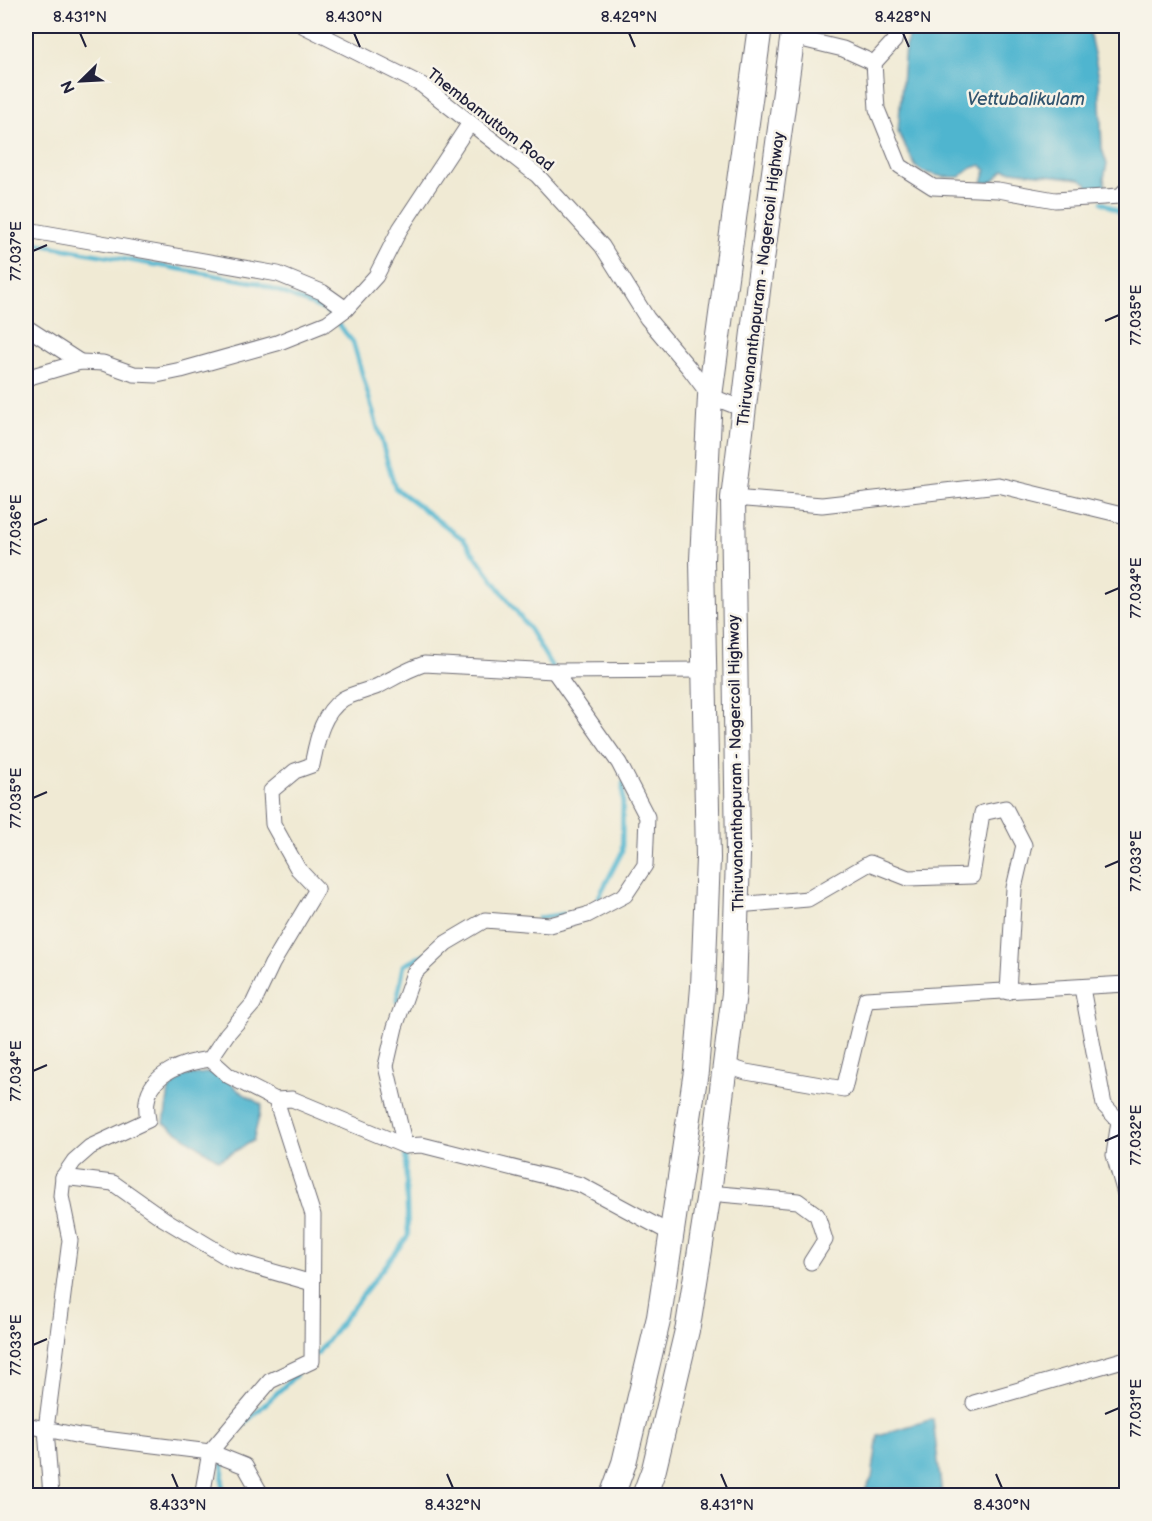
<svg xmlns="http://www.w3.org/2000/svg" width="1152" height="1521" viewBox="0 0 1152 1521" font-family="'Balsamiq Sans',sans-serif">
<rect width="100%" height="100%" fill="#f7f3e8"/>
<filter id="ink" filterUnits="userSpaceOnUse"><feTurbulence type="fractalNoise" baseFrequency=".0167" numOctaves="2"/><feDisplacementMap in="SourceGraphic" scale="12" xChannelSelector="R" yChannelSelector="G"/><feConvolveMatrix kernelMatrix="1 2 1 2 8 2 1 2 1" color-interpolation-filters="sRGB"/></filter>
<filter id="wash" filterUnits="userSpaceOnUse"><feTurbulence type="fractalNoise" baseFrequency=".008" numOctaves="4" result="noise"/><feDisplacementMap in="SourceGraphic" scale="24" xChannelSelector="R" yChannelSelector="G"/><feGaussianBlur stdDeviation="1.35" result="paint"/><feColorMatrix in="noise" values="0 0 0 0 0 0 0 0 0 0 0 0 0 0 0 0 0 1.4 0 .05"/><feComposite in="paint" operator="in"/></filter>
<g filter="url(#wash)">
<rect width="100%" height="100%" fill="#f0ead4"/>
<g fill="#50b5cf" stroke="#396c85" stroke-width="1.5">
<path d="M912,26h176l11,51 3,72 5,15 -3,14 2,14 -17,-1 -2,-8 -7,-4 -76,-9 -12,12 -10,1 4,-13 -5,-5 -12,4 -9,8h-16l-21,-5 -7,-5 -18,-35 7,-85z"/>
<path d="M219,1071l20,20 23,14 -9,36 -34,19 -55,-37 5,-33 15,-14z"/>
<path d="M933,1419l9,76h-80l10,-17 6,-43z"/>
</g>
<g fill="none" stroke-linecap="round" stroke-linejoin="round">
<g stroke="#50b5cf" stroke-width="4.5">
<path d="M1102,202l16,9 8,8"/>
<path d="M26,242l232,41 69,28 26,31 42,146 69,52 66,90 22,37"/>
<path d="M594,906l28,-54 1,-69"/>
<path d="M539,918l25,-4"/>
<path d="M397,1001l7,-36 21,-11"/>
<path d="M317,1354l91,-118 -3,-88"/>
<path d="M241,1427l55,-52"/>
<path d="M222,1496l2,-53"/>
</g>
</g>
</g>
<g filter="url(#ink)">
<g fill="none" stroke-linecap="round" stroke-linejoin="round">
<g stroke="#6a6871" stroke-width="17">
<g id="minor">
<path d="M304,26l118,59 115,90 65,71 45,72 42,50 21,28 33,13"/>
<path d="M793,37l50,12 31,14 3,46 23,57 33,21 65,3 57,10 65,-4 6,-6"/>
<path d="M874,63l20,-22 4,-15"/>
<path d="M33,231l245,43 44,18 24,17"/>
<path d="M26,327l54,35"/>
<path d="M26,378l54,-16 23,1 31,11 23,1 24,-5 96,-27 50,-20 19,-14 30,-33 24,-47 70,-106"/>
<path d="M733,498l89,7 176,-20 128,31"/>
<path d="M737,905l71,-6 62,-36 38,15 64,-2 10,-63 23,-5 19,37 -10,43 -6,104"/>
<path d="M1082,988l22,117 15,16 -5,34 12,42"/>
<path d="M210,1059l19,17 47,24 16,-1 113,47 17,-1 159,40 89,48"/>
<path d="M724,1065l22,7 98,17 22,-90 260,-15"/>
<path d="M405,1146l-19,-80 9,-39 19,-54 32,-30 39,-23 65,5 37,-10 38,-20 20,-30 2,-48 -28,-54 -65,-92"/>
<path d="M63,1177l50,6 51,36 68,41 80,23"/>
<path d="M709,1193l89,8 19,14 8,25 -14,22"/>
<path d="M974,1403l152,-44"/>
<path d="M26,1425l54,11 130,16 35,14 17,30"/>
<path d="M51,1496l-5,-67 24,-189 -9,-44 2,-19 11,-16 16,-14 58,-27c-1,-6 -2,-13 -1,-19 4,-29 39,-39 63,-42l17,-25 26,-30 19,-40 45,-75 -19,-20 -25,-45 -2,-33 24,-20 17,-6c5,-24 9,-51 31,-66 10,-6 24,-8 35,-13 16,-8 28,-16 46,-22l130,7 149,-1"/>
<path d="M202,1496l8,-44 60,-71 42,-20 1,-146 -37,-115"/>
</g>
</g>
<g stroke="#6a6871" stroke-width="26">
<g id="primary">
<path d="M612,1496l12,-33 35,-146 37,-246 7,-84 5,-129 -6,-298 8,-164 50,-370"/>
<path d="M644,1496l10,-27 34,-143 21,-133 25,-200 4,-138 -5,-357 26,-216 35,-256"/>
</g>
</g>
<use href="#minor" stroke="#fff" stroke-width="15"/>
<use href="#primary" stroke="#fff" stroke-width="24"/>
</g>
</g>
<path fill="none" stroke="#22223b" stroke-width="2" d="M80,33l6,14M354,33l6,14M629,33l6,14M903,33l6,14M33,251l14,-6M1105,321l14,-6M33,525l14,-6M1105,594l14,-6M33,798l14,-6M1105,867l14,-6M33,1071l14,-6M1105,1141l14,-6M33,1345l14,-6M1105,1414l14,-6M172,1474l6,14M447,1474l6,14M721,1474l6,14M996,1474l6,14"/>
<g text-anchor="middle" stroke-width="5" stroke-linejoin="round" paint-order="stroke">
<g font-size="16" fill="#22223b" stroke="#f7f3e8">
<text transform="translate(491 119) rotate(38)" y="6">Thembamuttom Road</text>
<text transform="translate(760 279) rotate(-83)" y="6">Thiruvananthapuram - Nagercoil Highway</text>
<text transform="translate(735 763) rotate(-91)" y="6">Thiruvananthapuram - Nagercoil Highway</text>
</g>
<g font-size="18" font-style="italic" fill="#32556f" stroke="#f7f3e8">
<text x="1026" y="105">Vettubalikulam</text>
</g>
</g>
<rect width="1152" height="1521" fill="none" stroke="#f7f3e8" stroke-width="66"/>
<g transform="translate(81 81) rotate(246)" stroke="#f7f3e8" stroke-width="4.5" paint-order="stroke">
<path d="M0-4.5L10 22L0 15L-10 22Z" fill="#22223b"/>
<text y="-9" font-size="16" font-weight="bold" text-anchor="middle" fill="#22223b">N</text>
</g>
<rect x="33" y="33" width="1086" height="1455" fill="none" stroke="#22223b" stroke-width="2"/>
<g font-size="15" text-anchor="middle" fill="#22223b">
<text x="80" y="22">8.431°N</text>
<text x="354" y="22">8.430°N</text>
<text x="629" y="22">8.429°N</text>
<text x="903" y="22">8.428°N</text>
<text transform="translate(16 251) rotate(-90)" y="5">77.037°E</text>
<text transform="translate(1136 315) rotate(-90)" y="5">77.035°E</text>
<text transform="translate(16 525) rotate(-90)" y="5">77.036°E</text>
<text transform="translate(1136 588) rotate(-90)" y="5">77.034°E</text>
<text transform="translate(16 798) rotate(-90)" y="5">77.035°E</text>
<text transform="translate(1136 861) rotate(-90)" y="5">77.033°E</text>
<text transform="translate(16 1071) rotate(-90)" y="5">77.034°E</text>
<text transform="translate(1136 1135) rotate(-90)" y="5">77.032°E</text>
<text transform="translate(16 1345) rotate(-90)" y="5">77.033°E</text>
<text transform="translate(1136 1408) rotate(-90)" y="5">77.031°E</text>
<text x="178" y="1510">8.433°N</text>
<text x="453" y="1510">8.432°N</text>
<text x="727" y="1510">8.431°N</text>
<text x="1002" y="1510">8.430°N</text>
</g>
</svg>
